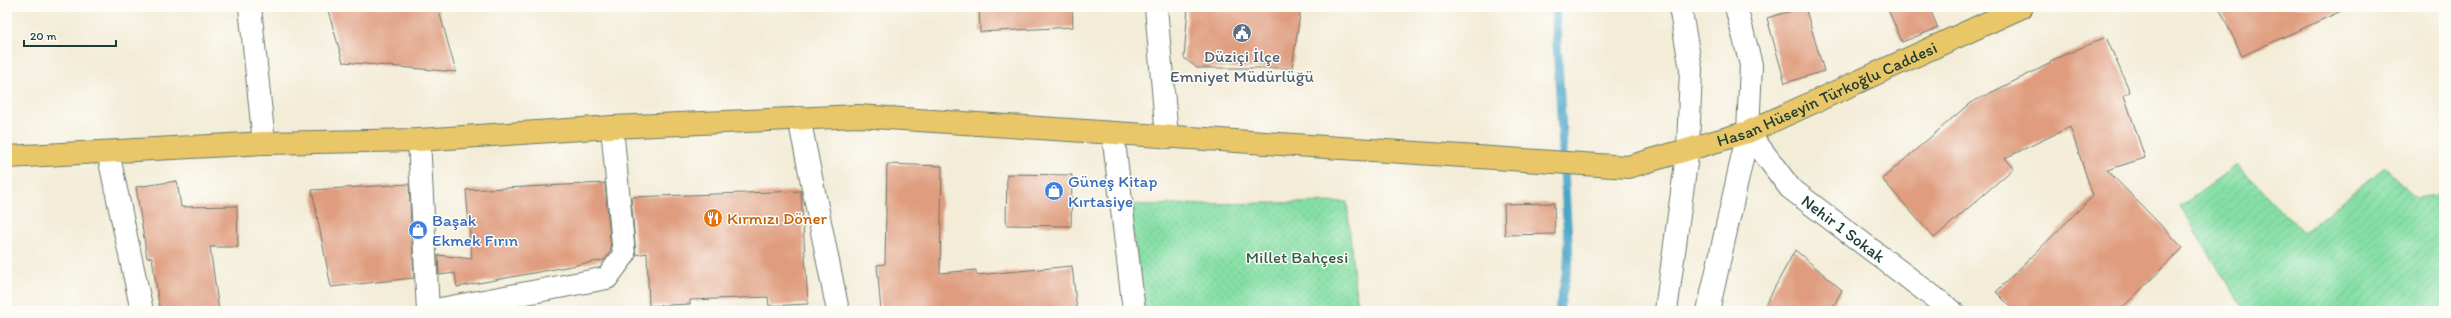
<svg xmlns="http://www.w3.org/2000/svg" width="2451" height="318" viewBox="0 0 2451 318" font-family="Itim,sans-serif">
<defs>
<pattern id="park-dots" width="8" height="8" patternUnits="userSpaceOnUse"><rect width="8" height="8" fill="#85dfa5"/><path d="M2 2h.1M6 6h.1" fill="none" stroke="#72c08f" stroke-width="1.8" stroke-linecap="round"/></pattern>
<pattern id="garden-furrows" width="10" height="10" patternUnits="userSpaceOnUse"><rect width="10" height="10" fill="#85dfa5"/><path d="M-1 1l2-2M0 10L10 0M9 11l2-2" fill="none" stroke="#72c08f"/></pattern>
</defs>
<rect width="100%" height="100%" fill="#fdfcf7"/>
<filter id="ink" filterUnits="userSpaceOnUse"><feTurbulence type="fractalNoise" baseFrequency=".025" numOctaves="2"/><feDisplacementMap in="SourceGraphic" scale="8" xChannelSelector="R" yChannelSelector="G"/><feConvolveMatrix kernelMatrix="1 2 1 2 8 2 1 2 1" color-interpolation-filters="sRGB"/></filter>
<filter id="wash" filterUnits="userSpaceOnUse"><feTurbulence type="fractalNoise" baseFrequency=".012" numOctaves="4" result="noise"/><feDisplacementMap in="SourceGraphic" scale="16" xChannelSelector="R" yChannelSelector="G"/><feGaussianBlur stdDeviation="0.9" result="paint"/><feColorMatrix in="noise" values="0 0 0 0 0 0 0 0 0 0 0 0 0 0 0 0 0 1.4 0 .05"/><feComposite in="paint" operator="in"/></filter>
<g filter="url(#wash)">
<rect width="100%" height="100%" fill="#f3ecd7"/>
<path fill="url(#park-dots)" stroke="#528e6c" d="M1347,202l10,109h-212l-16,-106z"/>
<path fill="url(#garden-furrows)" stroke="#528e6c" d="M2237,165l66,68 82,-66 31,32 28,-4v116h-197l-8,-10 -59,-94z"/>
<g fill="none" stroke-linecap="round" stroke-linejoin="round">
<path stroke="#4ca5c9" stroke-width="9" d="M1555,7l14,252 -10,52"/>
</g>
<g id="blocks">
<g fill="#df9c7e">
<path d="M327,7h111l18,65 -113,-10z"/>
<path d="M979,7h93l1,20 -93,5z"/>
<path d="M1188,7h113l-9,61h-95l-13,-10z"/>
<path d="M1805,7l19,64 -39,12 -18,-65z"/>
<path d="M1887,7h42l9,21 -36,14z"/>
<path d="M2219,7h131l-108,49z"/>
<path d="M2106,37l24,55 -6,3 21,63 -38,12 76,78 -64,63h-104l-19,-19 97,-96 -23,-69 -65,31 9,10 -80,70 -52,-59 88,-76 81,-40 -1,-2z"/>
<path d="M887,164l55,2 -2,107 36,-3v5l96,-9 5,45h-196l-4,-46 8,-1z"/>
<path d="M1007,174l65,1 -1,51 -65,-1z"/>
<path d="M177,181l4,26 56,-1 1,41h-28l9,64h-59l-8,-54 -5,1 -11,-71z"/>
<path d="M605,183l6,68 -7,9 -147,27 -2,-14 -16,2 -1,-20 34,4 -6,-69z"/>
<path d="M409,184l5,94 -83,9 -19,-97z"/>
<path d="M801,191l7,113 -39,2 -1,-9 -78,3v4l-41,2 -2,-53 -11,2 -5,-58z"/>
<path d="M1554,203l1,31 -50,1 -1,-31z"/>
<path d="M1795,250l47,40 -11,21h-69z"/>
</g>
</g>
</g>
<g filter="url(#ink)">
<use href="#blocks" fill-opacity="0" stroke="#697a6d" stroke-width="1"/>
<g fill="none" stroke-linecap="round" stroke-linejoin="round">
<g stroke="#697a6d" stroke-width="24">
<g id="minor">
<path d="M250,7l14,136"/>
<path d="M1156,7l11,130"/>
<path d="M799,118l39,193"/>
<path id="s1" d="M1748,132l42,56 162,123"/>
<path d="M1113,133l21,178"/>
<path d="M419,140l9,171"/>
<path d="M108,152l34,159"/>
<path d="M430,311l177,-33 17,-23 -12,-128"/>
<path d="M1666,311l22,-163 3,-79 -11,-62"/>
<path d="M1708,311l40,-179 3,-67 -15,-58"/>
</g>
</g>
<g stroke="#697a6d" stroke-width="24">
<g id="major">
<path id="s2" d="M7,157l257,-14 155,-3 193,-13 246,-11 770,51 120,-35 274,-125"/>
</g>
</g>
<use href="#minor" stroke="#fff" stroke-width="22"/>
<use href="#major" stroke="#e9c769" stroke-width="22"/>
</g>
</g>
<defs>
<g id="civic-disc" transform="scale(1)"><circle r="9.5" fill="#5c6f8a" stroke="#fdfcf7"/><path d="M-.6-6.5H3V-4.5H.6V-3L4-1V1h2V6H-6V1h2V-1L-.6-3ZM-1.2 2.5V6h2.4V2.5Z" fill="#fff"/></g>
<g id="shop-disc" transform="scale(1)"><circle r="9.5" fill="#3f7fe0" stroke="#fdfcf7"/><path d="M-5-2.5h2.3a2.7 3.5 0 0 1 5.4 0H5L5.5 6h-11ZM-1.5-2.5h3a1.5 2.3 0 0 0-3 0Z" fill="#fff"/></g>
<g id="restaurant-disc" transform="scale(1)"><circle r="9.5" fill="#e8710a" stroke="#fdfcf7"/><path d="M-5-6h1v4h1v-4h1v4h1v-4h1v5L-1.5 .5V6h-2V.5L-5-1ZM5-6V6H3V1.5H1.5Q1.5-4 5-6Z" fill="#fff"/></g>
</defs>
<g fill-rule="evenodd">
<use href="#civic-disc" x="1242" y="33"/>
<use href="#shop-disc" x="1054" y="191"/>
<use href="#restaurant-disc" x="713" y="218"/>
<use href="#shop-disc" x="418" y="230"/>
</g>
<g text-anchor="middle" stroke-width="3" stroke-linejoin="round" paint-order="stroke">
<g font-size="17" fill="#4e5e75" stroke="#fdfcf7">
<text x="1242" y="62">Düziçi İlçe<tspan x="1242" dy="20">Emniyet Müdürlüğü</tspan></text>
</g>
<g font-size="17" fill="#1f3d34" stroke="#fdfcf7">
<text dy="6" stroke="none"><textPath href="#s2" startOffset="1836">Hasan Hüseyin Türkoğlu Caddesi</textPath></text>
<text dy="6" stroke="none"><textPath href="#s1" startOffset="137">Nehir 1 Sokak</textPath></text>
</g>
<g font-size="17" fill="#366cbe" stroke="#fdfcf7" text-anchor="start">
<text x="1068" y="187">Güneş Kitap<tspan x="1068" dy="20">Kırtasiye</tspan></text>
<text x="432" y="226">Başak<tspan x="432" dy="20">Ekmek Fırın</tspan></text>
</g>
<g font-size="17" fill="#c56008" stroke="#fdfcf7" text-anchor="start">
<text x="727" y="224">Kırmızı Döner</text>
</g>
<g font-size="17" fill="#335d4b" stroke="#fdfcf7">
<text x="1297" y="263">Millet Bahçesi</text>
</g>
</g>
<rect width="2451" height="318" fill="none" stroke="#fdfcf7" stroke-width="24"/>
<path d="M24 40v6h92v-6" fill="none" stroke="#1f3d34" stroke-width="2"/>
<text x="30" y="40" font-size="12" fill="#1f3d34" stroke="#fdfcf7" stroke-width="3" paint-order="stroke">20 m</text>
</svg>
